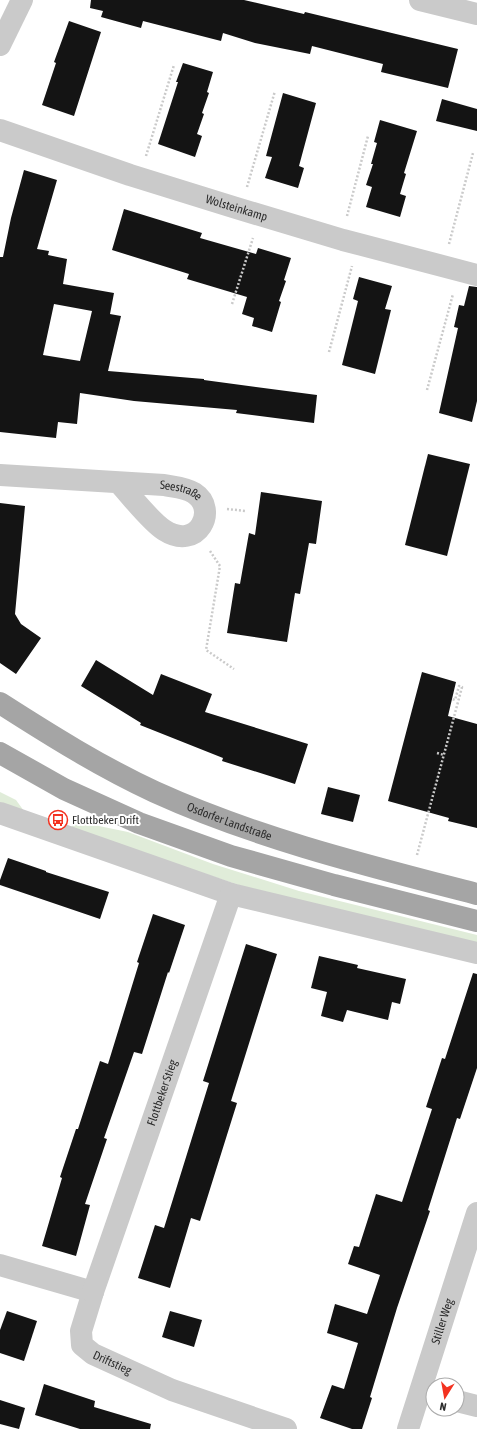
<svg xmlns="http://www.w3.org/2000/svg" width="477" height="1429" viewBox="0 0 477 1429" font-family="'Asap Condensed',sans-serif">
<rect width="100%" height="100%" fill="#fff"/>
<g fill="#e0ecd9">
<path d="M0,792l16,8 8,11 -24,-5z"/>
<path d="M74,819l20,6 34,7 85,32 86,27 178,44v11l-214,-53 -192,-64z"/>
</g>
<g fill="#141414" fill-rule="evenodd">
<path d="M91,0h153l60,14 1,-2 153,37 -10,39 -67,-16 2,-8 -71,-18 -2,8 -55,-11 -32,-10 -2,8 -78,-20 -2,7 -40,-11 2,-6 -13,-3z"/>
<path d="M69,21l32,11 -27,84 -32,-11 14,-42 -2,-1z"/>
<path d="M183,63l30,9 -6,20 2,1 -7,20 2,1 -7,20 5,2 -7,21 -37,-13 20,-62h-2z"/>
<path d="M283,93l33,10 -17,63 5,2 -6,20 -33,-10 7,-21 -6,-1z"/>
<path d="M442,99l35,10v22l-41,-10z"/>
<path d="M380,120l37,11 -13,42 2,1 -6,20 6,2 -6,21 -34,-10 6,-20 -6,-2 7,-21h-2l6,-21 -3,-1z"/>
<path d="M24,170l33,10 -20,69 12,2 -1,4 19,4 -4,25 51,9 -4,21 11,2 -13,55 96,8v1l113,15 -3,28 -78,-10 1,-3 -103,-9 -54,-8 -3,31 -19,-2 -2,16 -56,-6v-175h3l8,-39zM54,304l38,7 -12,50 -37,-6z"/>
<path d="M124,209l78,24 -2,5 56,16 2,-6 33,10 -7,22 2,1 -7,20 2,1 -9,30 -20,-6 2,-8 -12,-4 5,-17 -60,-18 2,-5 -77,-24z"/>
<path d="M359,277l33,9 -7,23 6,1 -16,64 -33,-9 16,-64 -5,-2z"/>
<path d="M469,286l8,1v114l-5,21 -33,-9 19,-85 -4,-1 5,-22 5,1z"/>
<path d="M428,454l42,10 -23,92 -42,-11z"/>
<path d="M261,492l61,9 -6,43 -7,-1 -9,51 -5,-1 -8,49 -60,-9 8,-50 5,1 9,-51 6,2z"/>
<path d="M0,503l25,3 -10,108 6,10 20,14 -25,36 -16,-11z"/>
<path d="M96,660l57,35 8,-21 51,20 -7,18 103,32 -13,40 -73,-23 1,-3 -83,-33 1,-2 -60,-37z"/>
<path d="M422,672l34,10 -8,34 29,8v104l-29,-7 1,-3 -61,-17z"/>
<path d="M328,787l32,8 -7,27 -32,-8z"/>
<path d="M8,858l38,13v1l63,20 -9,27 -100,-34v-5z"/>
<path d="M153,914l32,11 -16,48 -1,-1 -26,82 -8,-2 -30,86 3,1 -22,65 5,1 -14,51 -34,-10 20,-68 -2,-1 16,-48h2l22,-68 8,3 31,-101 -2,-1z"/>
<path d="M246,944l31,10 -46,147 6,2 -37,118 -9,-3 -21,70 -32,-10 17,-53 9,3 45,-145 -6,-2z"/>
<path d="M319,956l39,9 -1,3 49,11 -6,25 -8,-2 -4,18 -41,-10 -4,12 -22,-6 6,-24 -16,-4z"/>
<path d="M473,973l4,1v94l-17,51 -3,-1 -29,92 2,1 -33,97 -27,89 2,1 -10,31h-10l-32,-11 12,-33 12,4 14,-46 -31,-10 8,-29 32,10 13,-39 -32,-11 6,-18 5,1 17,-53 26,8 30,-93 -6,-2 16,-49 3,1z"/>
<path d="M7,1311l30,10 -13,40 -24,-8v-23z"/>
<path d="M170,1311l32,9 -8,27 -32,-10z"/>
<path d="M44,1384l51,17 -1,6 57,17 -1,5h-70l-45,-14z"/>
<path d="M0,1400l25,8 -6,21 -19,-5z"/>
</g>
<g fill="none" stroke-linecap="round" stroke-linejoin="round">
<g stroke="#cacaca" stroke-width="2.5" stroke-dasharray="2 2" stroke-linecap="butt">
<path d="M146,156l28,-91"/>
<path d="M247,187l28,-96"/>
<path d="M347,216l21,-80"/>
<path d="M449,244l24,-91"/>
<path d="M232,304l21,-66"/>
<path d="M329,352l23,-86"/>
<path d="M427,390l26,-96"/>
<path d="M227,509l19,2"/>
<path d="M210,551l10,15 -14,84 28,19"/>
<path d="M437,753l7,2"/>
<path d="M417,855l45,-168 -3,-1 -4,14 -3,-1"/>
</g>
<g stroke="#cacaca" stroke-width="22">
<path d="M420,0l57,14"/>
<path d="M0,45l22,-45"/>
<path id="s1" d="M0,130l130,45 103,32 110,33 134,35"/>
<path id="s2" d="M0,475l164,10c10,2 21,2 30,8 25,16 4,59 -30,37 -14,-9 -33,-34 -45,-47"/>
<path d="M0,813l231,81 246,59"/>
<path id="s3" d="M0,1265l93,27 -12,39 1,14 11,9 79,36 114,39"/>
<path id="s4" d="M93,1292l138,-398"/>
<path d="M457,1401l20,5"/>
<path id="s5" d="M408,1429l69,-216"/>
</g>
<g stroke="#a5a5a5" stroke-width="22">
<path id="s6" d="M0,703c50,32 101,64 155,89 101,46 214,74 322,102"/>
<path d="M0,753l64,36 75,34 92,33 103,29 143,36"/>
</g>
</g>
<defs>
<g id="bus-ring" transform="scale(1)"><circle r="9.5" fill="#fff" stroke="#f33220" stroke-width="1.5"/><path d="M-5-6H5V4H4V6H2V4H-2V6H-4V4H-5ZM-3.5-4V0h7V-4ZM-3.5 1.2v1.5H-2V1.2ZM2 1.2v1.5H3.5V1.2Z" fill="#f33220"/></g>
</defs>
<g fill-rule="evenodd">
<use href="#bus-ring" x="58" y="820"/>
</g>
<g text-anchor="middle" stroke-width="4" stroke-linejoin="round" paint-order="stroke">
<g font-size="12" fill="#2d2d2d" stroke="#fff">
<text dy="4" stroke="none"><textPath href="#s1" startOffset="249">Wolsteinkamp</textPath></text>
<text dy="4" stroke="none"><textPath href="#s2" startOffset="182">Seestraße</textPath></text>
<text dy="4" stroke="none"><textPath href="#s6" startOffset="259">Osdorfer Landstraße</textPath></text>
<text dy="4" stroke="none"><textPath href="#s4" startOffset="211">Flottbeker Stieg</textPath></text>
<text dy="4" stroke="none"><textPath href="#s5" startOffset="113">Stiller Weg</textPath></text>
<text dy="4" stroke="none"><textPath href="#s3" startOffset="187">Driftstieg</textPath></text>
</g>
<g font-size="12" fill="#2d2d2d" stroke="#fff" text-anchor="start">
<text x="72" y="824">Flottbeker Drift</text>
</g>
</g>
<g transform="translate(445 1397) rotate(191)"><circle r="19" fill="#ffffff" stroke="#ababab"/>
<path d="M0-3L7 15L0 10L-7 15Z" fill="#f33220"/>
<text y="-6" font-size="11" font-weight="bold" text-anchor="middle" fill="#2d2d2d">N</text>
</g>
</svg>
